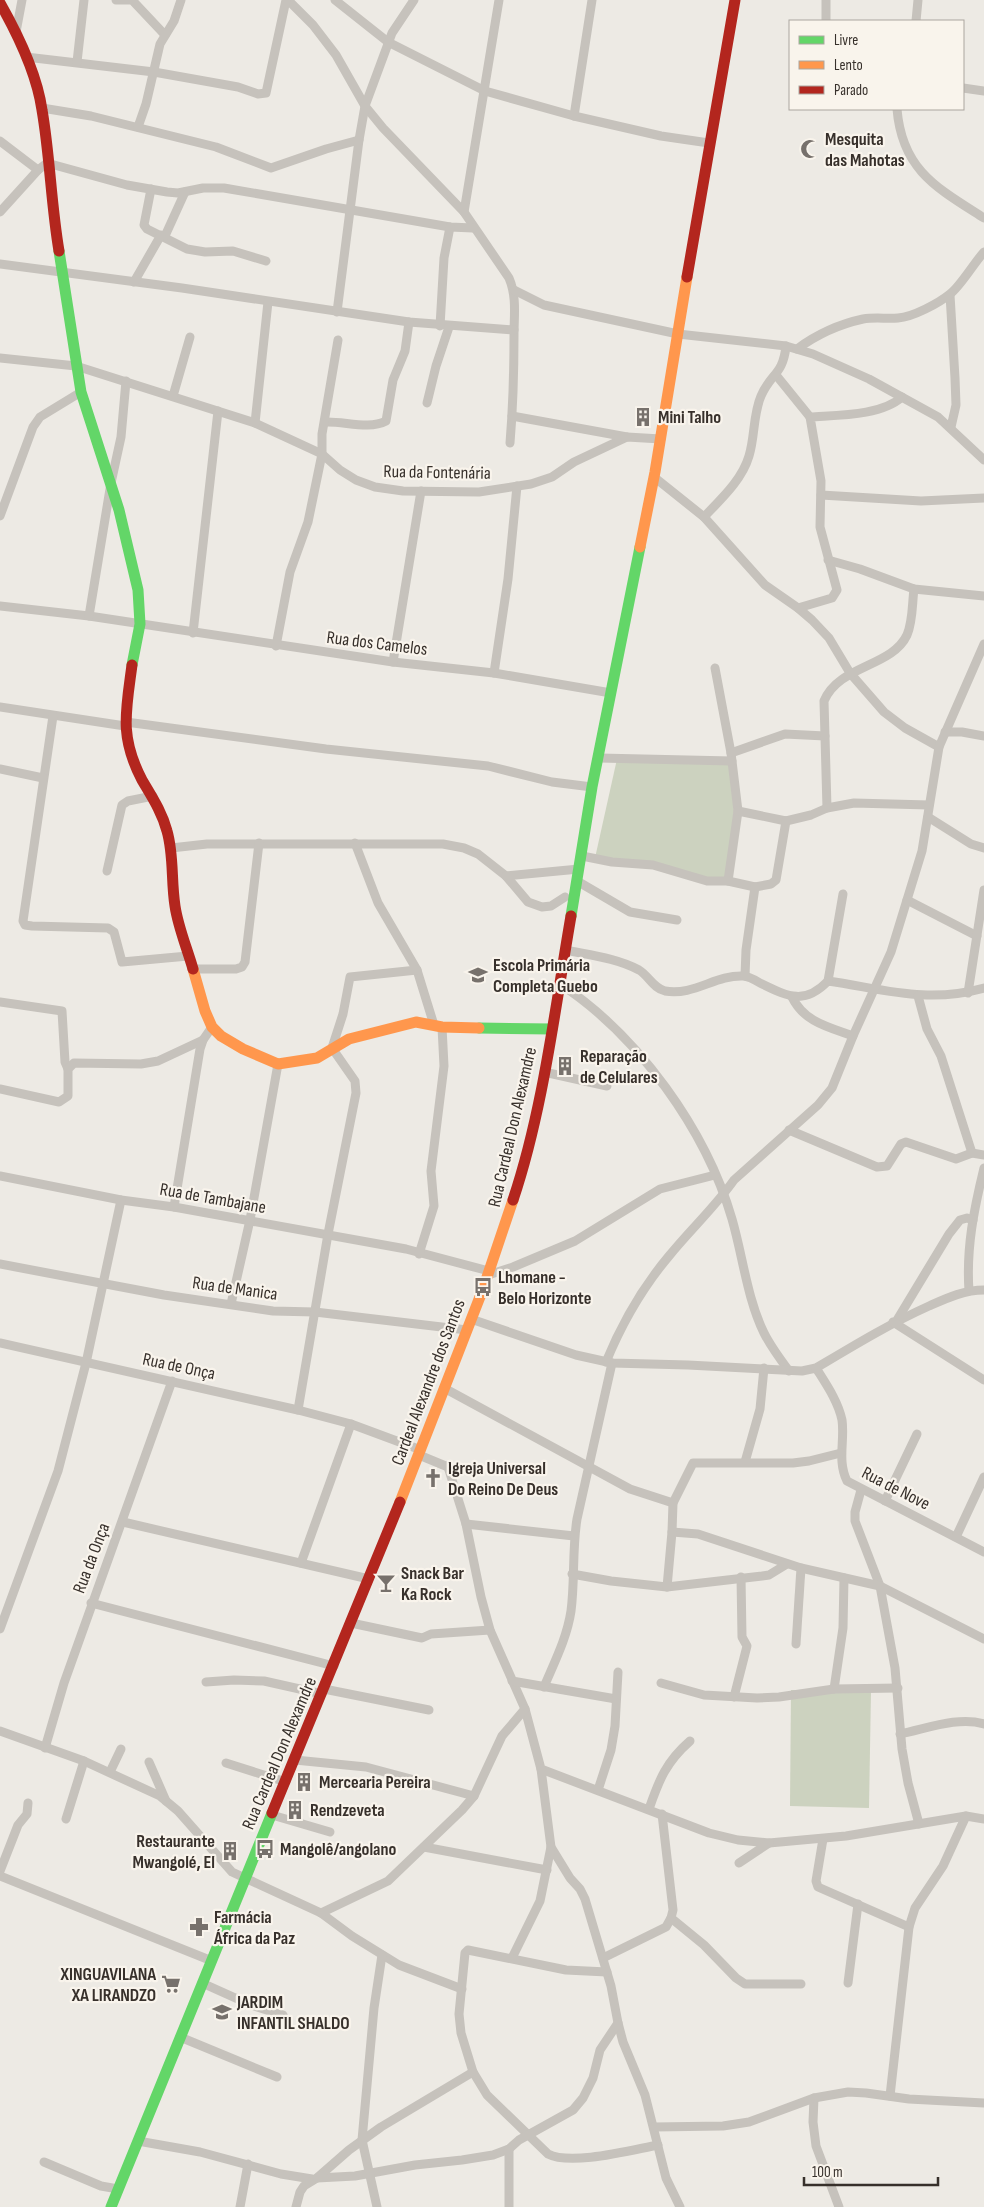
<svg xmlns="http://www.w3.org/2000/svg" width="984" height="2207" viewBox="0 0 984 2207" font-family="'Sofia Sans Condensed',sans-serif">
<rect width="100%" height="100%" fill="#edeae4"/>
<g fill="#ccd2bf">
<path d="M617,759l110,4 4,4 3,45 -8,66 -3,3 -128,-23z"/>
<path d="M791,1690l80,1 -2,117 -79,-2z"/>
</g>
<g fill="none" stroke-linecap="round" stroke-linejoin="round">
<g stroke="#c6c2bc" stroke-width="9">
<path d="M116,0h16l33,35"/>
<path d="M288,0l25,25 23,30 29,51 18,22 81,84 45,66c8,19 5,37 5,57 0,36 -1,72 -4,108"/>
<path d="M335,0l53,42 97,49 89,25 87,20 48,7"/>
<path d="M826,0v21"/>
<path d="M916,21l2,-21"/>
<path d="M16,32l6,-32"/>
<path d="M26,57l128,15 84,15 20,7 8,-1 20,-93"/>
<path d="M77,62l7,-62"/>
<path d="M963,88l21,3"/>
<path d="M42,108l49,8 125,31 55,21 55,-19 33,-9"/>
<path d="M897,109c5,61 40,79 87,109"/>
<path d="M574,116l18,-116"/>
<path d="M138,127l8,-23 14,-60 14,-23 7,-21"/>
<path d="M0,141l38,29"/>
<path d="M151,189l-7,36 3,4 40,20 18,3 28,-1 33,10"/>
<path d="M0,212l38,-42 9,-7 80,22 40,7 11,1 25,-5h21l226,39 23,1"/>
<path d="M464,212l35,-212"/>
<path d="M165,236l20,-44"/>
<path d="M0,264l182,24 227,34 105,8"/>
<path d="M134,282l27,-47"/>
<path d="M514,290l30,15 134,29 108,12 27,8 56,25 69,38 46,43"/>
<path d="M950,295l5,83 1,27 -5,22"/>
<path d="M337,312l22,-172 6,-34 27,-73 22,-33"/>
<path d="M440,326l4,-68 6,-31"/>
<path d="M797,349c19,-14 43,-25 66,-30 12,-2 24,0 35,-1 15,-1 41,-15 52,-24 10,-7 24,-31 34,-42"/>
<path d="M0,358l76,8 179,57 67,31 18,16 16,10 19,7 28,4 76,1 52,-8 21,-7 22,-15 53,-25 34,2"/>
<path d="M776,375l34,42"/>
<path d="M173,396l17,-59"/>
<path d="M427,403l9,-37 13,-39"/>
<path d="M512,416l115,21"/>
<path d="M325,422c19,-1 44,8 61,-1l7,-41 12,-29 4,-29"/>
<path d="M255,423l13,-121"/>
<path d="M654,477l50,40 61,68 33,23 14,12 17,18 21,35 34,39 21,16 34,19"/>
<path d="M821,495l100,6 63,-3"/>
<path d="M0,516l33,-89 7,-10 41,-25"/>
<path d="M704,517c17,-18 38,-37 45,-61 6,-19 4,-42 12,-60 10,-23 22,-21 25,-50"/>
<path d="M828,560l32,9 54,20 70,7"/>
<path d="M0,606l89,10 304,46 101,11 117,20"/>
<path d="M798,608l34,-10 5,-8 -17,-63 1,-46 -11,-64c27,-2 71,-1 92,-20"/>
<path d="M89,616l22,-133 10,-46 5,-56"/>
<path d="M193,633l25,-222"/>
<path d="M276,646l14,-74 18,-50 14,-68v-20l16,-94"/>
<path d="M393,662l28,-171"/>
<path d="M715,668l16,85 7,58 -10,70"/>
<path d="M494,673l14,-94 9,-93"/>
<path d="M0,707l125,19"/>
<path d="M53,716l-30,205 2,4 7,1 76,2 6,4 8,30 66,-6"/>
<path d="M126,722l200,27 162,17 64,16 40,5"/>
<path d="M945,732h17l22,4"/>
<path d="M731,753l54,-19 40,2"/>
<path d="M599,758l133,3"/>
<path d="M0,769l43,9"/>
<path d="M827,808l-3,-107c15,-36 68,-34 83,-66 6,-14 5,-31 7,-46"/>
<path d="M738,811l48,10 25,-6 16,-7 27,-5 75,2"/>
<path d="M928,817l43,27 13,4"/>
<path d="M355,843l23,60 39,67 17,55"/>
<path d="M171,848l36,-4h236l21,4 14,6 28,22 22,26 14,5 9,-1 14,-9"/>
<path d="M582,856l30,6 41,3 54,16h21l27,6 16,-3 5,-4 10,-59"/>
<path d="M107,871l15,-66 6,-4 25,-5"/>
<path d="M506,876l73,-7"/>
<path d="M577,881l53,31 47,8"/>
<path d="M907,900l70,36"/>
<path d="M565,950c24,5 52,8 74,20 10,6 14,18 26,21 29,5 50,-16 78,-15 5,0 12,4 17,7 27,13 44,23 68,-2 56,8 99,23 156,7"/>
<path d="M192,969h44l6,-2 3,-5 14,-119"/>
<path d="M745,976l1,-26 9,-63"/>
<path d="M828,981l15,-87"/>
<path d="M560,984c78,51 146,146 172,235 11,38 15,79 32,114 7,14 16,26 25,38"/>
<path d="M968,993l16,-103"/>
<path d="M918,996l9,33 14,27 31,97"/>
<path d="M792,997c12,25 36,30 61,39"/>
<path d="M0,1002l62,9 3,51 3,7"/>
<path d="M544,1072l63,14"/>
<path d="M0,1089l59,13 9,-6v-27l6,-6 67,1 17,-3 45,-21"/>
<path d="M789,1130l88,37 10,-1 14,-22 5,-2 50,17 16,-6 12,2"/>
<path d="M0,1176l121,24 53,7 232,42 83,22"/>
<path d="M174,1207l26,-158 3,-9 9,-13"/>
<path d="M419,1254l15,-48 -3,-35 13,-105 -2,-39"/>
<path d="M0,1264l164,31 109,16 42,1 152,18"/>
<path d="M488,1275l25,-8 62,-26 85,-52 55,-14"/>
<path d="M969,1291c-3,-43 5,-82 15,-123"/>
<path d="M231,1304l19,-84 28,-156"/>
<path d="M471,1319l105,36 36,8 76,2 114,6 14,-3c37,-22 73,-44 113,-62 18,-8 35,-16 55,-16"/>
<path d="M897,1320l52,-86 11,-14 7,-2 6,2"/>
<path d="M893,1322l91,58"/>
<path d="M0,1343l298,67 53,14 70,26"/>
<path d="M606,1362c16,-39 36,-74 63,-106 21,-26 46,-49 65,-76l84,-75 14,-17 21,-52 38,-84 31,-101 17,-104 45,-103"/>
<path d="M816,1368c10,16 22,33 26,52 3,20 -5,41 5,61l137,71"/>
<path d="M444,1388l186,101 43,14"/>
<path d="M298,1410l30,-176 28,-141 -1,-12 -23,-33 11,-34 7,-37 67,-7"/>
<path d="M419,1455l29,12 18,57 15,73 9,33 35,79 16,60 168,64 29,7 31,3 77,-7 120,-20 18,3"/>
<path d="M745,1462l15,-53 4,-41"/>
<path d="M861,1490l-6,22v9l25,65 15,82 7,81 6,34 11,41"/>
<path d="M885,1501l32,-67"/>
<path d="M123,1522l246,57"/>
<path d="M466,1524l108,12"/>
<path d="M672,1532l26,2 103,34 79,18 104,53"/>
<path d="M956,1537l28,-60"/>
<path d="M301,1563l50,-139"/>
<path d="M572,1574l39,7 56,6 95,-11 7,-1 18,-11"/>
<path d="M667,1587l5,-55 1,-29 20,-40h100l16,-2 32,-8"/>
<path d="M91,1603l243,63"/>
<path d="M351,1623l71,15 9,-4 59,-4"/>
<path d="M0,1629l58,-158 28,-108 35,-163"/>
<path d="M796,1644l5,-76"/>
<path d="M512,1681l104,18"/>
<path d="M206,1682l28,-2 30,1 58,13"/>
<path d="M661,1683l43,12 53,3 22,-1 55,-8 64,-1"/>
<path d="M544,1687c10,-24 23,-49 27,-76 4,-30 1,-61 6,-92l35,-156"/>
<path d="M324,1689l105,21"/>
<path d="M834,1689l9,-61 1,-50"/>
<path d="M734,1697l13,-51 -5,-9 -1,-60"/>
<path d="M0,1731l84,30 76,35 18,15 54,61 89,41 31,23 47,29 63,24"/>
<path d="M900,1734c26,-5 58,-18 84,-10"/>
<path d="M45,1748l19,-65 108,-302"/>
<path d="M295,1760l71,7 108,29"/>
<path d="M149,1762l17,39"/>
<path d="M226,1763l60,19"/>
<path d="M541,1769l10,78 19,31 10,11 5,10 26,87 7,37 5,19 22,53 21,83 14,29"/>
<path d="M110,1772l11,-23"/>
<path d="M598,1790l13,-40 4,-24 3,-54"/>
<path d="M649,1809c10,-29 17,-47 41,-68"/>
<path d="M272,1815l58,17"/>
<path d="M66,1819l18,-58"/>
<path d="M823,1839l-7,42 2,6 91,40"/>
<path d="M424,1847l123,23"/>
<path d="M739,1863l30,-20"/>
<path d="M0,1871l18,-46 9,-11 1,-11"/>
<path d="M0,1876l212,85"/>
<path d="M321,1913l67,-32 74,-71 12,-14 28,-60 23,-27"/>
<path d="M671,1918l33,27 32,33 9,6h56"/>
<path d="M512,1958l28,-57 11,-54"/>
<path d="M603,1958l63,-31 5,-9 2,-8 -11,-96"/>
<path d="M607,1972l-41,-2 -98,-20 -3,3 -6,61 2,19 12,39 14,23 61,59c23,12 83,-4 110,-9"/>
<path d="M202,1983l49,22 32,10"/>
<path d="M848,1983l10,-79"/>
<path d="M180,2037l97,40"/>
<path d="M890,2096l19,-169 6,-19 28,-42 23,-50"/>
<path d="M814,2098l-1,24 3,24 23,61"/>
<path d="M654,2127l69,-1 26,-4 65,-24 34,-6 18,1 43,6 75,4"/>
<path d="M138,2141l62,11 81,22 31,5"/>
<path d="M44,2162l57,24 17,3"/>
<path d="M317,2178l38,-2 60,-11 47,-5 31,-5 16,-6 10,-9 54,-30 10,-12 10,-20 7,-28 18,-27"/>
<path d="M240,2207l8,-43"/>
<path d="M296,2207l4,-15 4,-6 13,-8 32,-28 32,-23 92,-55"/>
<path d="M377,2207l-15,-67 12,-132 8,-53"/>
<path d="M509,2207v-58"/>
</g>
<g stroke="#63d668" stroke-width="11">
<path d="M59,251l22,141 38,118 19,80 2,34 -8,41"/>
<path d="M571,916l21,-129 48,-240"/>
<path d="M479,1028l73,1"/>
<path d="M111,2207l161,-394"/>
</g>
<g stroke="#ff974d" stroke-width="11">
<path d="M640,547l15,-75 32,-195"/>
<path d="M193,969l12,42 7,16 9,9 22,13 35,15 39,-6 32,-19 67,-17 26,5 37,1"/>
<path d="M400,1502l83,-213 30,-89"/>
</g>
<g stroke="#b3261e" stroke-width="11">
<path d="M0,3c17,30 37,72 42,107 8,46 9,94 17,141"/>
<path d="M687,277l48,-277"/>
<path d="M132,665c-6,46 -13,71 10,115 10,17 20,32 25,51 7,24 4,50 8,75 3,21 12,42 18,63"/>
<path d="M513,1200c30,-89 42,-192 58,-284"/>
<path d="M272,1813l128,-311"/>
</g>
</g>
<defs>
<g id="mosque-bare" transform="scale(1.5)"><path d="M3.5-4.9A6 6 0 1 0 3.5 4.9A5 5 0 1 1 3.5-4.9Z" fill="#77716c" stroke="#f9f4ec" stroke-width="2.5" paint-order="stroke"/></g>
<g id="building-bare" transform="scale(1.5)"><path d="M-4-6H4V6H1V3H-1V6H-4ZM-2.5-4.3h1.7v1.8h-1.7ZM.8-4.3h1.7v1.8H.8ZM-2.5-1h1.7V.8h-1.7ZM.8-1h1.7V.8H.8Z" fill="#77716c" stroke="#f9f4ec" stroke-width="2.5" paint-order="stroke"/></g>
<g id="school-bare" transform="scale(1.5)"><path d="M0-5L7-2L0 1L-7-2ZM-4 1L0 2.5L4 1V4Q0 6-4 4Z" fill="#77716c" stroke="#f9f4ec" stroke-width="2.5" paint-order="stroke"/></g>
<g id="bus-bare" transform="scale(1.5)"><path d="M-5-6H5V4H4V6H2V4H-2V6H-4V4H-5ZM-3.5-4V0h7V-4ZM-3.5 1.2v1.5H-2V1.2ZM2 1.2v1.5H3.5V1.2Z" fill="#77716c" stroke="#f9f4ec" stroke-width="2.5" paint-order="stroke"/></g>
<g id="church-bare" transform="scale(1.5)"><path d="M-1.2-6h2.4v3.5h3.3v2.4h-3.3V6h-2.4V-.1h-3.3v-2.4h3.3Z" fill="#77716c" stroke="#f9f4ec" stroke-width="2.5" paint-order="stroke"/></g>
<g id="bar-bare" transform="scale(1.5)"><path d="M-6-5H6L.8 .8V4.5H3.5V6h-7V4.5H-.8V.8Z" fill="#77716c" stroke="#f9f4ec" stroke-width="2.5" paint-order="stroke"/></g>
<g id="pharmacy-bare" transform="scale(1.5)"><path d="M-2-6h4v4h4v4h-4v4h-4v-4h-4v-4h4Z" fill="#77716c" stroke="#f9f4ec" stroke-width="2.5" paint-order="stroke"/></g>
<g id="supermarket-bare" transform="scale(1.5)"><path d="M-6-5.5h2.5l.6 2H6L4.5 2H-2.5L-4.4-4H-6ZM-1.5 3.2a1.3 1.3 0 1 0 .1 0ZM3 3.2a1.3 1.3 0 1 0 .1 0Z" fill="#77716c" stroke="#f9f4ec" stroke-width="2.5" paint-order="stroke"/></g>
</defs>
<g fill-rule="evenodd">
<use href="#mosque-bare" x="810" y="149"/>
<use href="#building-bare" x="643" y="417"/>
<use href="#school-bare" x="478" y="975"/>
<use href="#building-bare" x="565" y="1066"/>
<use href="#bus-bare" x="483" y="1287"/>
<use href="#church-bare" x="433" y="1478"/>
<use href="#bar-bare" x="386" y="1583"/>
<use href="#building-bare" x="304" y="1782"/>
<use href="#building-bare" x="295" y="1810"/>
<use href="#bus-bare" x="265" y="1849"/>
<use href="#building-bare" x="230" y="1851"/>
<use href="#pharmacy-bare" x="199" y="1927"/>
<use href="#supermarket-bare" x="171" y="1984"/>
<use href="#school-bare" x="222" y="2012"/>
</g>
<g text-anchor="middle" stroke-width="4.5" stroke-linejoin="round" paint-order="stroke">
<g font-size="18" font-weight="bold" fill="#37302b" stroke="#f9f4ec" text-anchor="start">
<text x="825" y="145">Mesquita<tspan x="825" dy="21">das Mahotas</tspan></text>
<text x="658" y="423">Mini Talho</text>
<text x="493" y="971">Escola Primária<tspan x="493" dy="21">Completa Guebo</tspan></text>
<text x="580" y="1062">Reparação<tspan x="580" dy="21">de Celulares</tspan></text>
<text x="498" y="1283">Lhomane -<tspan x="498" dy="21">Belo Horizonte</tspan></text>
<text x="448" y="1474">Igreja Universal<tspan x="448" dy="21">Do Reino De Deus</tspan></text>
<text x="401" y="1579">Snack Bar<tspan x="401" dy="21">Ka Rock</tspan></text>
<text x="319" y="1788">Mercearia Pereira</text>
<text x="310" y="1816">Rendzeveta</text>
<text x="215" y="1847" text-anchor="end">Restaurante<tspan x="215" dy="21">Mwangolé, El</tspan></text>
<text x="280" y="1855">Mangolê/angolano</text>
<text x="214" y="1923">Farmácia<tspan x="214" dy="21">África da Paz</tspan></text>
<text x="156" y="1980" text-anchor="end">XINGUAVILANA<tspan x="156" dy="21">XA LIRANDZO</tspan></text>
<text x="237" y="2008">JARDIM<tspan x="237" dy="21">INFANTIL SHALDO</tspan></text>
</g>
<g font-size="18" fill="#37302b" stroke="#f9f4ec">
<text transform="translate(437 472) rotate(1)" y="6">Rua da Fontenária</text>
<text transform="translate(377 643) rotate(7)" y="6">Rua dos Camelos</text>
<text transform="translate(512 1127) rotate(-77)" y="6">Rua Cardeal Don Alexamdre</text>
<text transform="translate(213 1198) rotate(10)" y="6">Rua de Tambajane</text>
<text transform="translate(235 1288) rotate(8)" y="6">Rua de Manica</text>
<text transform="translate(179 1366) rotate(12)" y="6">Rua de Onça</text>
<text transform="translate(428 1382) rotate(-69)" y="6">Cardeal Alexandre dos Santos</text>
<text transform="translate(896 1488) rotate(27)" y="6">Rua de Nove</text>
<text transform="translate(91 1558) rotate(-69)" y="6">Rua da Onça</text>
<text transform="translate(279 1753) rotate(-67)" y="6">Rua Cardeal Don Alexamdre</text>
</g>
</g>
<rect x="789" y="20" width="175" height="90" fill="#f9f4ec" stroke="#aba69f"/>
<rect x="799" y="36" width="25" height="8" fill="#63d668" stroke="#aba69f"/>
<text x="834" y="45" font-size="15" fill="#37302b">Livre</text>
<rect x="799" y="61" width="25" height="8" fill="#ff974d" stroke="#aba69f"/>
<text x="834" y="70" font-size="15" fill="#37302b">Lento</text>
<rect x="799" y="86" width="25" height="8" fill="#b3261e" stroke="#aba69f"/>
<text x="834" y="95" font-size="15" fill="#37302b">Parado</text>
<path d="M804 2177v8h134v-8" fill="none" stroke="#37302b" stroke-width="2.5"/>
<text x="812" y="2177" font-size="15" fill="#37302b" stroke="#f9f4ec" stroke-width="4" paint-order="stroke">100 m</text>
</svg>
